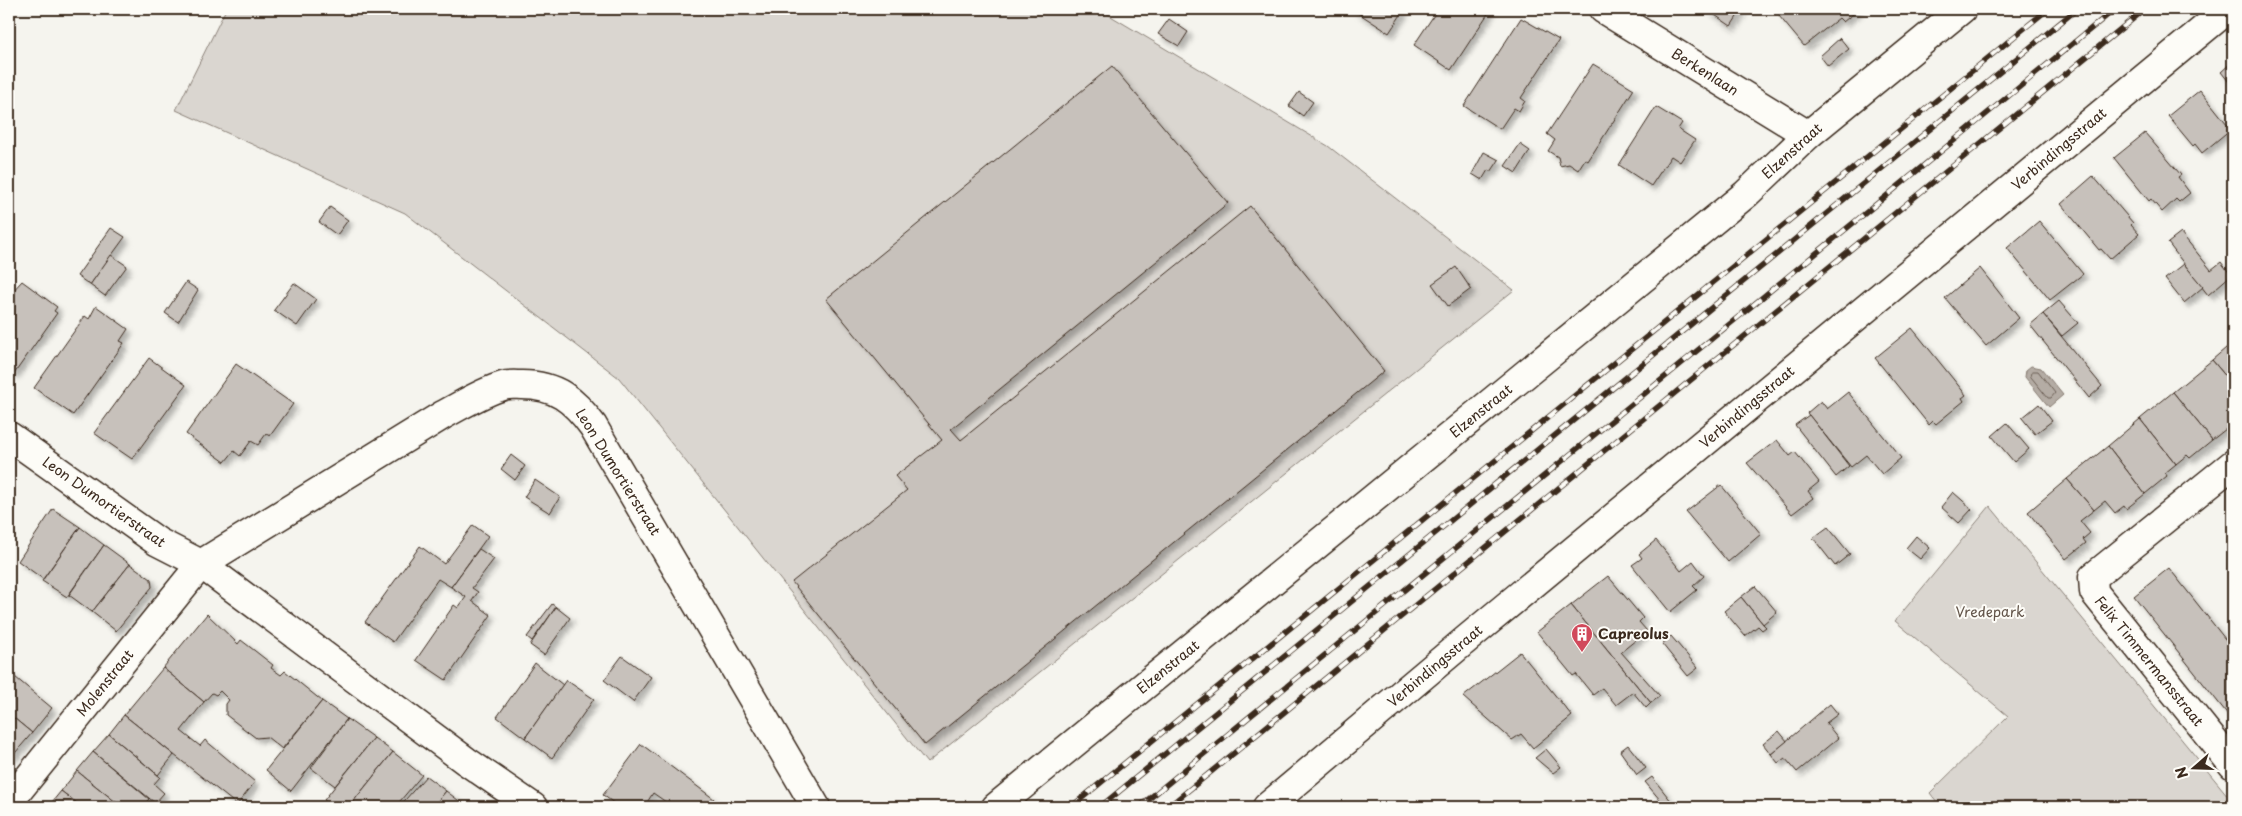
<svg xmlns="http://www.w3.org/2000/svg" width="2242" height="816" viewBox="0 0 2242 816" font-family="'Playpen Sans',sans-serif">
<defs>
<filter id="shadow"><feDropShadow dx="4.5" dy="4.5" stdDeviation="2.5" flood-color="#0004"/></filter>
</defs>
<rect width="100%" height="100%" fill="#f5f4ee"/>
<filter id="ink" filterUnits="userSpaceOnUse"><feTurbulence type="fractalNoise" baseFrequency=".02" numOctaves="2"/><feDisplacementMap in="SourceGraphic" scale="10" xChannelSelector="R" yChannelSelector="G"/><feConvolveMatrix kernelMatrix="1 2 1 2 8 2 1 2 1" color-interpolation-filters="sRGB"/></filter>
<g filter="url(#ink)">
<g fill="#dad6d0" stroke="#8a8077">
<path d="M226,9h873l229,137 186,144 -587,473 -308,-385 -214,-165 -229,-103z"/>
<path d="M1990,506l243,296v5h-292l-11,-14 78,-77 -113,-95z"/>
</g>
<path fill="#b4aca4" stroke="#84786e" d="M2031,366l10,2 22,27 -14,12 -24,-30 1,-7z"/>
<g fill="none" stroke-linecap="round" stroke-linejoin="round">
<path stroke="#6b5e54" stroke-width="1" d="M2033,371h5l17,22 -4,5h-3l-17,-21z"/>
</g>
<g fill="#c7c1bb" stroke="#3b2a1e" filter="url(#shadow)">
<path d="M1352,9h49l3,1 -15,23z"/>
<path d="M1438,9h53l-40,61 -37,-25z"/>
<path d="M1706,9h36l-11,17z"/>
<path d="M1788,9h71l-16,13 -4,-4 -35,28 -25,-30z"/>
<path d="M1521,18l38,22 -38,58 4,3 -6,10 -5,-3 -14,21 -36,-23z"/>
<path d="M1169,19l19,13 -9,14 -21,-12z"/>
<path d="M1840,38l9,11 -21,17 -8,-10z"/>
<path d="M2233,61v26l-12,-15z"/>
<path d="M1593,64l41,25 -46,72 -3,-2 -7,11 -9,-6 -9,2 -2,-9 -10,-6 7,-11 -8,-6z"/>
<path d="M1112,66l116,137 -277,226 10,11 289,-234 134,165 -459,374 -133,-163 115,-92 -12,-14 47,-36 -116,-141z"/>
<path d="M2200,90l31,39 -29,24 -7,-9 -2,2 -25,-30z"/>
<path d="M1299,92l14,10 -10,14 -14,-10z"/>
<path d="M1656,107l26,16 -4,6 17,11 -15,22 -9,-6 -20,30 -32,-21z"/>
<path d="M2145,133l36,42 -3,2 12,16 -11,9 -3,-3 -14,13 -11,-13 -2,2 -35,-43z"/>
<path d="M1520,144l10,7 -14,22 -11,-7z"/>
<path d="M1484,152l15,8 -8,12 -3,-2 -6,10 -10,-6z"/>
<path d="M2093,176l40,47 -2,2 8,9 -29,25 -9,-10 -2,1 -38,-46z"/>
<path d="M330,207l18,13 -11,15 -18,-13z"/>
<path d="M2039,221l44,53 -33,26 -43,-52z"/>
<path d="M111,228l14,9 -35,48 -13,-9z"/>
<path d="M2181,233l30,37 10,-8 10,13 -23,20 -40,-52z"/>
<path d="M111,255l16,11 -22,30 -15,-11z"/>
<path d="M2184,264l19,23 -19,16 -19,-24z"/>
<path d="M1456,267l15,22 -23,17 -16,-22z"/>
<path d="M1980,268l39,50 -33,28 -41,-48z"/>
<path d="M22,281l35,26 -3,4 3,2 -43,61 -5,-4v-75z"/>
<path d="M186,282l12,8 -20,32 -13,-9z"/>
<path d="M294,283l22,16 -19,27 -23,-16z"/>
<path d="M2059,301l19,22 -16,13 -19,-22z"/>
<path d="M96,306l32,23 -8,12 4,2 -51,72 -39,-27 51,-72 4,3z"/>
<path d="M2043,314l59,72 -13,12 -59,-73z"/>
<path d="M1912,328l54,67 -4,3 2,3 -28,23 -3,-3 -4,4 -54,-67z"/>
<path d="M2233,342v43l-21,-25z"/>
<path d="M149,358l37,27 -54,74 -38,-26z"/>
<path d="M2212,360l21,25v13l-6,5 6,7v7l-5,5 3,3 -19,15 -39,-48z"/>
<path d="M236,364l57,40 -23,32 -4,-2 -8,11 -7,-4 -11,15 -6,-5 -9,11 -39,-28z"/>
<path d="M1848,392l53,66 -19,16 -16,-19 -15,12 -44,-54 14,-12 6,8z"/>
<path d="M2173,392l39,48 -22,18 -3,-3 -11,9 -36,-45z"/>
<path d="M2039,404l13,17 -17,13 -13,-16z"/>
<path d="M1809,415l40,51 -13,11 -41,-52z"/>
<path d="M2140,419l36,45 -11,9 2,3 -22,18 -37,-48z"/>
<path d="M2007,423l22,26 -15,13 -22,-26z"/>
<path d="M1777,440l13,16 5,-4 24,30 -11,9 5,7 -21,16 -45,-51z"/>
<path d="M2108,446l37,48 -19,15 -2,-3 -9,7 -10,-12 -11,9 -27,-31z"/>
<path d="M511,455l14,11 -10,14 -14,-11z"/>
<path d="M2067,479l27,31 -14,11 10,12 -7,6 3,4 -20,16 -38,-47z"/>
<path d="M535,480l25,17 -10,16 -26,-16z"/>
<path d="M1721,485l40,49 -33,28 -42,-50z"/>
<path d="M1953,492l19,17 -13,14 -18,-16z"/>
<path d="M53,509l27,18 -37,52 -25,-18z"/>
<path d="M473,525l15,11 -37,51 -13,-8 -45,63 -28,-20 55,-76 24,18z"/>
<path d="M80,527l24,18 -37,52 -25,-16z"/>
<path d="M1828,527l22,27 -15,12 -22,-28z"/>
<path d="M1916,536l14,12 -10,11 -14,-11z"/>
<path d="M1656,540l25,31 12,-10 11,15 -11,10 4,4 -27,22 -38,-47 10,-7 -3,-4z"/>
<path d="M104,545l26,19 -38,48 -23,-17z"/>
<path d="M479,549l15,10 -22,29 6,4 -6,9 19,14 -45,65 -30,-20 38,-55 4,3 8,-11 -15,-10z"/>
<path d="M130,564l21,15 1,8 -36,44 -24,-19z"/>
<path d="M2169,568l64,81v72l-99,-125z"/>
<path d="M1608,576l35,42 -4,4 8,9 -26,21 39,44 -9,7 -80,-98z"/>
<path d="M1755,586l22,26 -14,12 -22,-27z"/>
<path d="M1741,597l22,27 3,3 -4,3 -4,-4 -13,10 -21,-25z"/>
<path d="M552,604l4,3 -24,34 -5,-4z"/>
<path d="M1571,605l80,98 -5,5 -13,-16 -17,13 -14,-17 -9,7 -17,-21 -3,2 -36,-44z"/>
<path d="M556,607l14,11 -26,37 -14,-10z"/>
<path d="M207,614l31,30 3,-4 32,25 -2,3 10,7 4,-4 37,30 -40,48 -15,-12 -11,1 -30,-23v-11l3,-4 -9,-9 -4,4 -4,-2 -8,9 -41,-34z"/>
<path d="M1671,636l27,32 -10,8 -26,-32z"/>
<path d="M1520,652l52,64 -39,32 -12,-14 -9,6 -49,-43z"/>
<path d="M622,656l29,21 -18,25 -29,-22z"/>
<path d="M535,663l28,22 -38,53 -28,-21z"/>
<path d="M163,668l41,34 -23,29 19,15 5,-6 50,42 -18,23 -113,-90z"/>
<path d="M9,672l43,36 -20,25 -23,-19z"/>
<path d="M566,680l28,19 -42,59 -27,-20z"/>
<path d="M322,701l25,18 -56,72 -25,-21z"/>
<path d="M1830,704l8,10 -12,9 12,15 -41,34 -12,-14 -7,5 -7,-9z"/>
<path d="M9,714l23,19 -22,26 -1,-1z"/>
<path d="M124,715l50,40 -16,20 -49,-41z"/>
<path d="M347,719l27,19 -39,48 -24,-18z"/>
<path d="M1779,731l8,10 -16,13 -8,-10z"/>
<path d="M109,734l51,43 -6,7 10,9 -9,10 -62,-51z"/>
<path d="M374,738l19,14 -44,55h-15l-10,-7z"/>
<path d="M641,744l73,55 -7,8h-34l-20,-14 -9,14h-25l-16,-12z"/>
<path d="M1628,745l18,23 -9,7 -17,-24z"/>
<path d="M1546,749l15,18 -8,6 -18,-15z"/>
<path d="M93,752l56,47 -8,8h-19l-45,-36z"/>
<path d="M393,752l29,23 -27,32h-46z"/>
<path d="M77,771l45,36h-40l-21,-16z"/>
<path d="M426,776l20,15 -13,16h-34z"/>
<path d="M1652,777l24,30h-10l-21,-25z"/>
<path d="M61,791l21,16h-34z"/>
<path d="M446,791l20,15 -33,1z"/>
</g>
<g fill="none" stroke-linecap="round" stroke-linejoin="round">
<g stroke="#3b2a1e" stroke-width="31">
<g id="minor">
<path d="M1603,9l205,126"/>
<path d="M9,436l149,106 43,22 265,197 67,46"/>
<path d="M2233,464l-140,113 1,15 139,173"/>
<path d="M9,802l192,-238 242,-149c19,-10 39,-23 60,-29 6,-2 13,-1 19,-1 34,0 52,15 71,41l223,381"/>
<path d="M996,807l750,-613 62,-59 154,-126"/>
<path d="M1267,807l201,-169 760,-629"/>
</g>
</g>
<use href="#minor" stroke="#fdfcf7" stroke-width="28"/>
<g stroke="#3b2a1e" stroke-width="5.5">
<g id="rail">
<path d="M1071,807l977,-798"/>
<path d="M1100,807l977,-798"/>
<path d="M1139,807l976,-798"/>
<path d="M1168,807l977,-798"/>
</g>
</g>
<use href="#rail" stroke="#fdfcf7" stroke-width="4" stroke-dasharray="11" stroke-linecap="butt"/>
</g>
</g>
<defs>
<g id="building-pin" transform="scale(1.125)"><path d="M0 17L-7.5 6A9.5 9.5 0 1 1 7.5 6Z" fill="#d1495b" stroke="#fdfcf7"/><path d="M-4-6H4V6H1V3H-1V6H-4ZM-2.5-4.3h1.7v1.8h-1.7ZM.8-4.3h1.7v1.8H.8ZM-2.5-1h1.7V.8h-1.7ZM.8-1h1.7V.8H.8Z" fill="#fff"/></g>
</defs>
<g fill-rule="evenodd">
<use href="#building-pin" x="1582" y="634"/>
</g>
<g text-anchor="middle" stroke-width="4" stroke-linejoin="round" paint-order="stroke">
<g font-size="14" fill="#3b2a1e" stroke="#fdfcf7">
<text transform="translate(1705 72) rotate(32)" y="5">Berkenlaan</text>
<text transform="translate(2059 149) rotate(-40)" y="5">Verbindingsstraat</text>
<text transform="translate(1792 151) rotate(-42)" y="5">Elzenstraat</text>
<text transform="translate(1747 407) rotate(-40)" y="5">Verbindingsstraat</text>
<text transform="translate(1481 411) rotate(-39)" y="5">Elzenstraat</text>
<text transform="translate(618 472) rotate(58)" y="5">Leon Dumortierstraat</text>
<text transform="translate(104 502) rotate(35)" y="5">Leon Dumortierstraat</text>
<text transform="translate(2149 661) rotate(51)" y="5">Felix Timmermansstraat</text>
<text transform="translate(1435 666) rotate(-40)" y="5">Verbindingsstraat</text>
<text transform="translate(1168 667) rotate(-39)" y="5">Elzenstraat</text>
<text transform="translate(105 683) rotate(-51)" y="5">Molenstraat</text>
</g>
<g font-size="14" fill="#63554a" stroke="#fdfcf7">
<text x="1990" y="617">Vredepark</text>
</g>
<g font-size="14" font-weight="bold" fill="#3b2a1e" stroke="#fdfcf7" text-anchor="start">
<text x="1598" y="639">Capreolus</text>
</g>
</g>
<rect width="2242" height="816" fill="none" stroke="#fdfcf7" stroke-width="30"/>
<rect x="15" y="15" width="2212" height="786" fill="none" stroke="#3b2a1e" stroke-width="2" filter="url(#ink)"/>
<g transform="translate(2194 768) rotate(250)" stroke="#fdfcf7" stroke-width="4" paint-order="stroke">
<path d="M0-4L9 19L0 12L-9 19Z" fill="#3b2a1e"/>
<text y="-8" font-size="14" font-weight="bold" text-anchor="middle" fill="#3b2a1e">N</text>
</g>
</svg>
